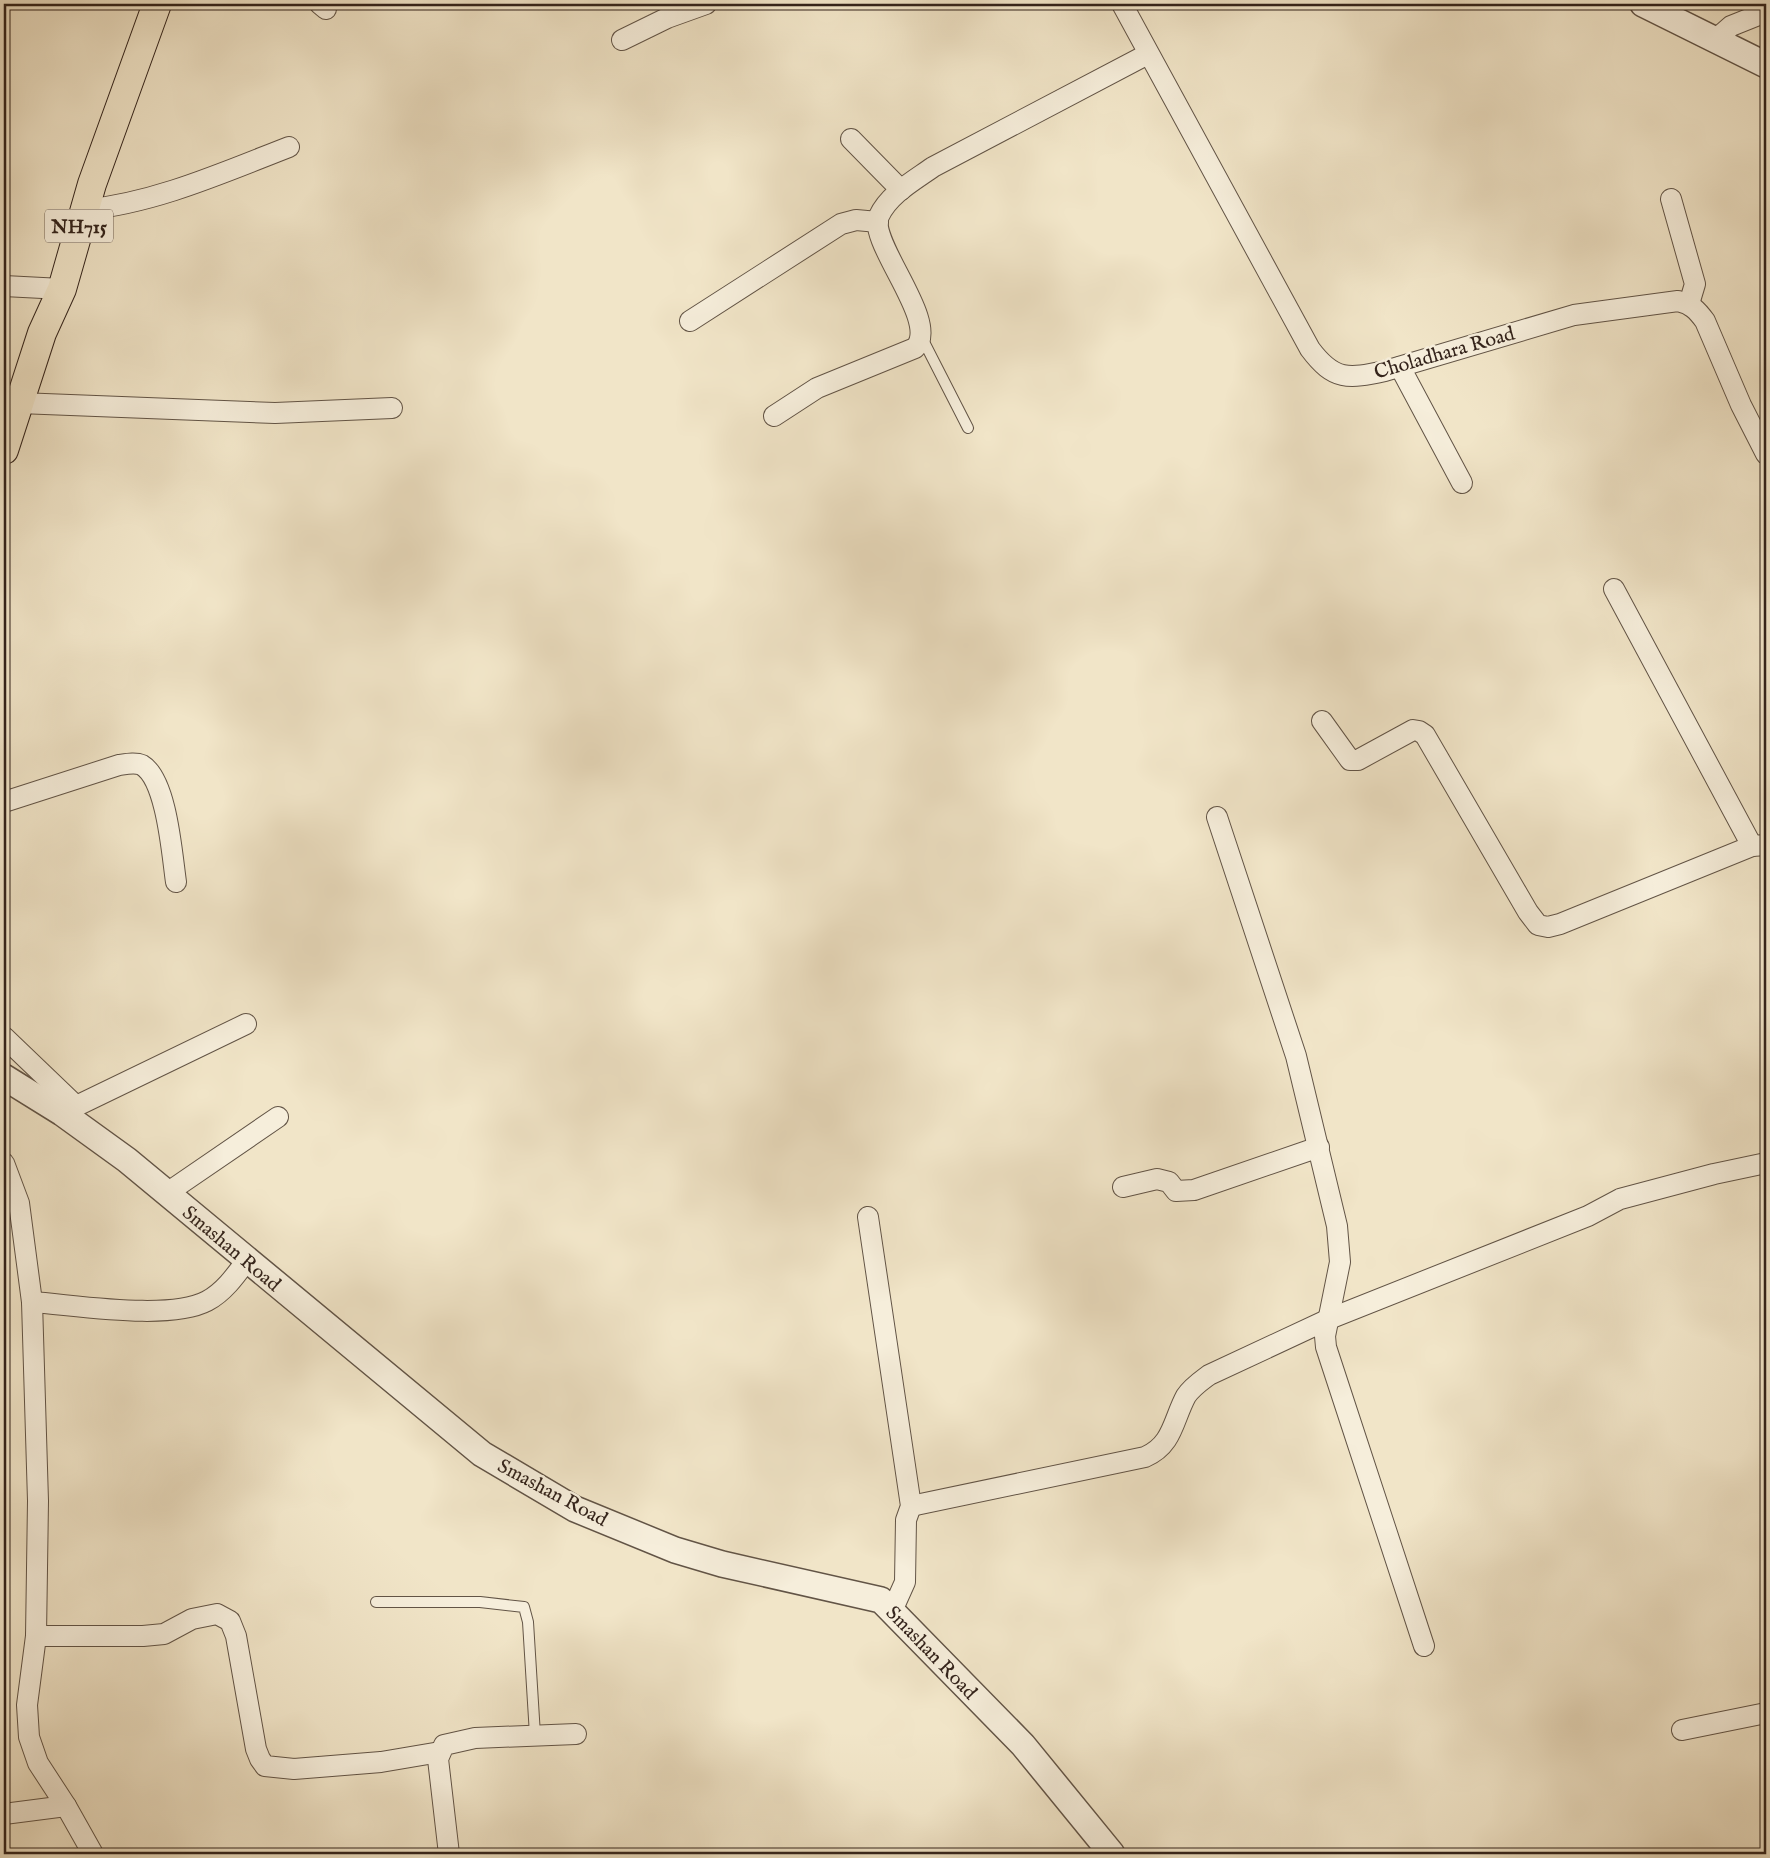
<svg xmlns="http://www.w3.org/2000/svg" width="1770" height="1858" viewBox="0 0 1770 1858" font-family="'IM FELL English',serif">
<rect width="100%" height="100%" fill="#f1e5c8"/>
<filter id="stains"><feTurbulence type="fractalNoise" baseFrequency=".004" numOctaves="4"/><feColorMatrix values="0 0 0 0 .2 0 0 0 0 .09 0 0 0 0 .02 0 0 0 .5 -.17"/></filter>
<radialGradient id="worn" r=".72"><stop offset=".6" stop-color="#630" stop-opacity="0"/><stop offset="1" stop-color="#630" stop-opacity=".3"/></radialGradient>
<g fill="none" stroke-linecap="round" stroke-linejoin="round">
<g stroke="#625446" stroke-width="12">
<g id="service">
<path d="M922,338l46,90"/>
<path d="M376,1602h104l44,5 4,15 7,113"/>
</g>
</g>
<g stroke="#625446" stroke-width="22">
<g id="minor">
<path d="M320,4l6,5"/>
<path d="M1122,4l188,345c24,32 38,30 75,22l189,-56 104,-14c13,3 19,9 27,20l36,84 25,49"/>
<path d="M622,40l45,-22 39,-14"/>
<path d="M1715,40l16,-14 35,-14"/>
<path d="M851,139l50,51"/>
<path d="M1671,199l24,85 -6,20"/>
<path d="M84,210c71,-7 138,-37 205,-63"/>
<path d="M4,286l58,3"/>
<path d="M690,321l151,-97 15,-4 22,2"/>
<path d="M1400,367l62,116"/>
<path d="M19,403l256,10 117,-5"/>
<path d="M774,416l43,-28 98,-40c26,-26 -48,-106 -36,-132 10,-22 36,-36 54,-49l215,-113"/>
<path d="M1614,589l138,257"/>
<path d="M1322,721l28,39h8l55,-30 6,1 6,4 103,177 10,13 10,2 12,-3 192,-78 14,-1"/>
<path d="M4,802l115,-37c7,-1 16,-3 23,0 25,15 30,90 34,117"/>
<path d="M1217,817l79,239 41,170 3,36 -15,74 1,11 98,299"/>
<path d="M4,1037l72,69"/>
<path d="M62,1113l184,-89"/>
<path d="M4,1163l15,40 13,99 6,199 -2,135 -9,69 2,32 9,26 28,43 27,48"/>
<path d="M1123,1187l34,-8 12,3 7,9 18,-1 125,-43"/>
<path d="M167,1193l111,-76"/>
<path d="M868,1217l43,289 -5,14 -1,62 -13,29"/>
<path d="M32,1302c44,3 137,19 175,-1 17,-9 29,-26 40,-41"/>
<path d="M911,1506l234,-49c28,-12 28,-37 41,-61 6,-9 15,-15 23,-21l120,-56 259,-103 32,-17 94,-25 52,-11"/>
<path d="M36,1636h107l21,-2 28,-15 25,-5 13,7 6,15 20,113 4,10 5,7 29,3 87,-7 59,-10"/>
<path d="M1682,1730l84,-17"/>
<path d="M4,1814l62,-8"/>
<path d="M449,1854l-11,-95 6,-14 31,-7 101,-4"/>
</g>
</g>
<g stroke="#625446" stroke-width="28">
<g id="tertiary">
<path d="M1643,4l123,61"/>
<path d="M4,1077l58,36 65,47 355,294 93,55 100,41 47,14 159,36 142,145 89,109"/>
</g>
</g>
<g stroke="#33231b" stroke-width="30">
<path id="trunk" d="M4,450l38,-117 20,-44 30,-105 65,-180"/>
</g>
<use href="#service" stroke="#f6eedb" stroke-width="10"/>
<use href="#minor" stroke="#f6eedb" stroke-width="20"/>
<use href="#tertiary" stroke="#f6eedb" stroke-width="25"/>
<use href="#trunk" stroke="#f1e5c8" stroke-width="28"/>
</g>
<g text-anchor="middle" stroke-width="5" stroke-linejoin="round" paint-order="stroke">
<rect fill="#f6eedb" stroke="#6e6055" stroke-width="1" x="45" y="209.5" width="68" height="33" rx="4"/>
<g font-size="19" font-weight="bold" fill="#33231b">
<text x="79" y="233">NH715</text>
</g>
<g font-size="20" fill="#33231b" stroke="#f6eedb">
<text transform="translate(1444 352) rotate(-16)" y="7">Choladhara Road</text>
<text transform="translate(232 1248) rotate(40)" y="7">Smashan Road</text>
<text transform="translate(553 1492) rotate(28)" y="7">Smashan Road</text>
<text transform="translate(932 1652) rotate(46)" y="7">Smashan Road</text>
</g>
</g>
<rect width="1770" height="1858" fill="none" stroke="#f1e5c8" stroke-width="20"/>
<rect x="5" y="5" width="1760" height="1848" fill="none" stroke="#33231b" stroke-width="2.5"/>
<rect x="10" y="10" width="1750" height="1838" fill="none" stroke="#33231b"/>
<rect width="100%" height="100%" filter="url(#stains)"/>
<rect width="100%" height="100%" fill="url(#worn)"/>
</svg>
